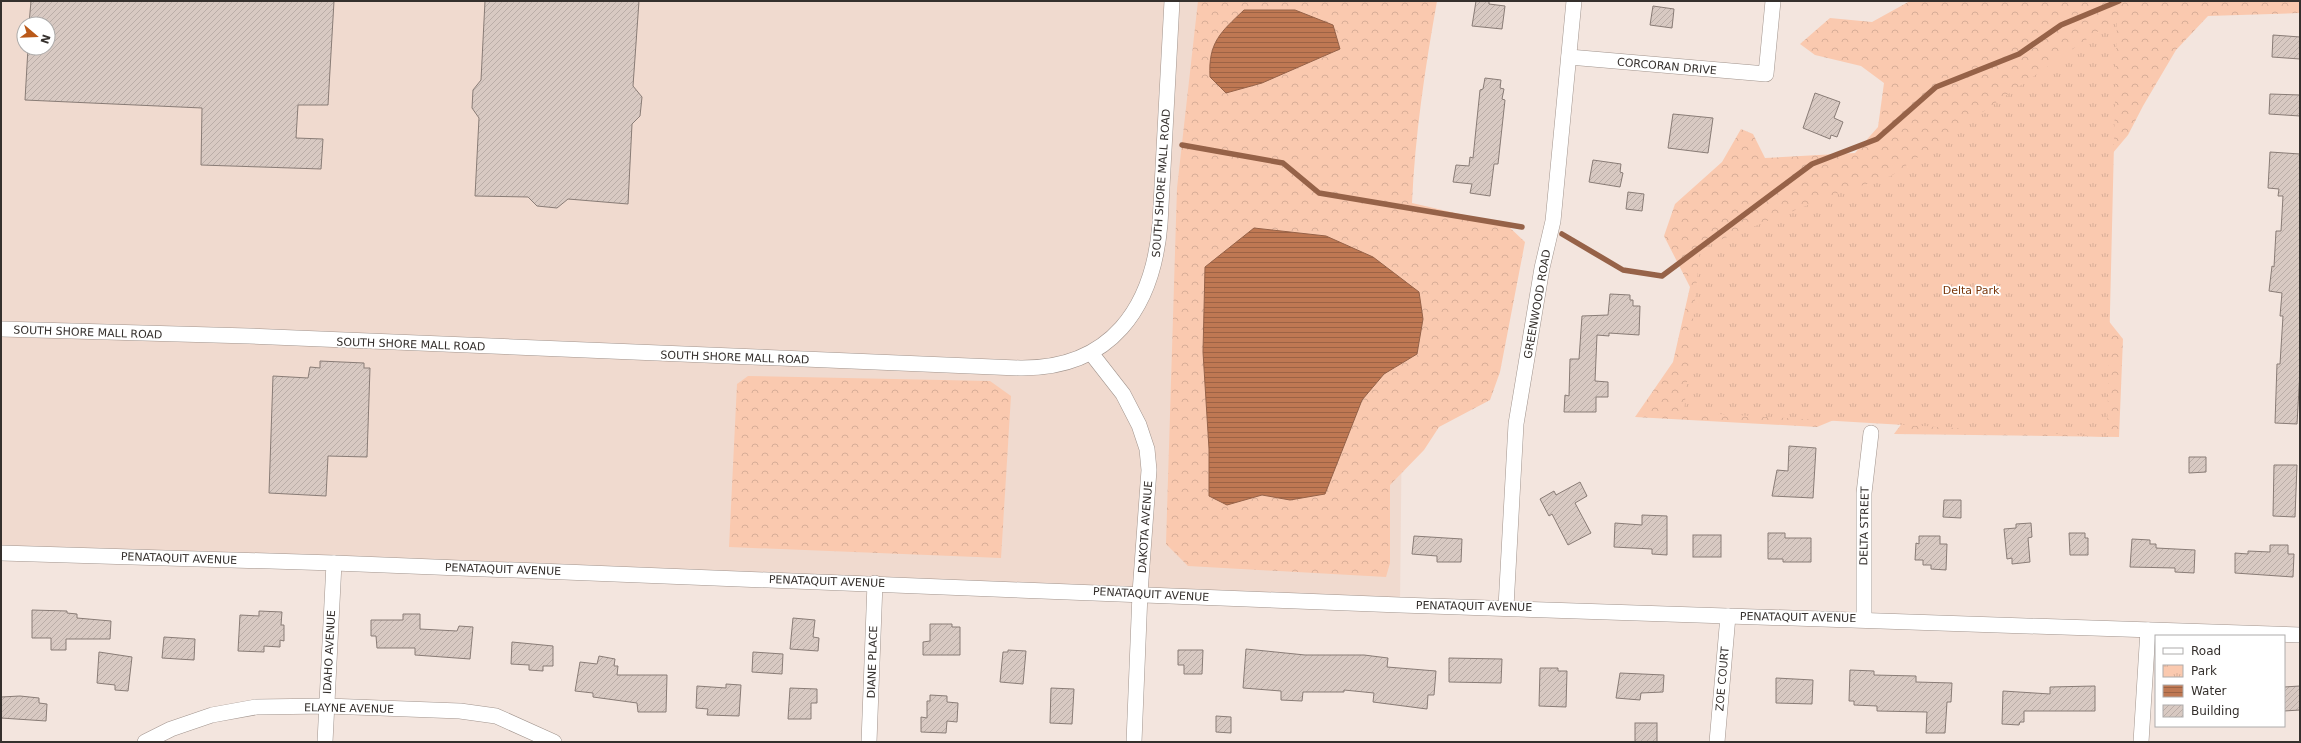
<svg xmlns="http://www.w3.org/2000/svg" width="2301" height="743" viewBox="0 0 2301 743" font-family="'DejaVu Sans',sans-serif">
<defs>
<pattern id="forest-crowns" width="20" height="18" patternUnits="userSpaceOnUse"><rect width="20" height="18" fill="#fac9af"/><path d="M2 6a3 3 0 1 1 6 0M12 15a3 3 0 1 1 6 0" fill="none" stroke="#d7ad97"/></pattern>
<pattern id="park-tufts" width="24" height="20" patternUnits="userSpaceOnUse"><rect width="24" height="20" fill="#fac9af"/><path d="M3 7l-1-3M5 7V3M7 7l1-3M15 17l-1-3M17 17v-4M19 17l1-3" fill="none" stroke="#d7ad97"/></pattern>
<pattern id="water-rules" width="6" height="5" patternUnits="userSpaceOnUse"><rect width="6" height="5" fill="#bf7853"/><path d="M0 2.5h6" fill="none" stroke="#9c6345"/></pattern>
<pattern id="building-hatch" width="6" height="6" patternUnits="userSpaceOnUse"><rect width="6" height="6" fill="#d8c9c2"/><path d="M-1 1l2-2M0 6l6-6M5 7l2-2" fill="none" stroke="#baada7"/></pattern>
</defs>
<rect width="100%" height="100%" fill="#f3e5de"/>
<path fill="#f0dacf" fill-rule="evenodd" d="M1,1h1396l5,412 -2,192 -1399,-52zM24,24h24v24h-24z"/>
<g fill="url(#forest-crowns)">
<path d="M1198,1h239c-12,67 -22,134 -25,202l95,22 18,17 -25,130 -10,28 -51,27 -15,23 -34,35v78l-4,14 -198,-11 -22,-22 11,-356z"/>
<path d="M1910,1h390v12l-92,3 -32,34 -33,56 -15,29 -42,50 -10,95 47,59 -4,98 -225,-3 26,-35 -55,8 -48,20 -182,-10 38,-55 17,-75 -26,-51 11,-32 47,-42 19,-33 12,5 12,24 90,-5 23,-26 6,-44 -23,-17 -46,-11 -15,-11 30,-26 42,4z"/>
<path d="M748,376l242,5 21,15 -10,162 -272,-11 8,-163z"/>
</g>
<path fill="url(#park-tufts)" d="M2117,18l-10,419 -423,-25 16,-164 133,-53 58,-19z"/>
<g fill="url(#water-rules)" stroke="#966248">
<path d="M1244,10h51l38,15 7,24 -78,34 -36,10 -16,-16c-2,-35 11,-45 34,-67z"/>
<path d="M1254,228l72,8 47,21 46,35 4,27 -6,35 -33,20 -22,26 -37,94 -35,6 -28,-5 -35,10 -18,-9v-47l-6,-97 2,-85z"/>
</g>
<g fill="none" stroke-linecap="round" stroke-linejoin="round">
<g stroke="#966248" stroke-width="5.5">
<path d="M1182,145l101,18 36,30 203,34"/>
<path d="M1562,234l61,36 39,6 150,-112 65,-25 59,-52 83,-33 42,-29 58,-24"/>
</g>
</g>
<g fill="url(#building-hatch)" stroke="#897c76">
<path d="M31,1h303l-6,104h-30l-2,33 27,1 -2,30 -120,-4 1,-57 -177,-8 3,-52h20v-24h-19z"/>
<path d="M485,1h154l-6,85 9,11 -2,19 -8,8 -4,80 -60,-5 -11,9 -20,-2 -9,-9 -53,-1 4,-78 -7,-10 1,-18 8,-10z"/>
<path d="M1476,1h13v3l16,2 -3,23 -30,-3z"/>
<path d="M1653,6l21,3 -2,19 -22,-3z"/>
<path d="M2273,35l27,2v22l-28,-2z"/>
<path d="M1485,78l16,2 -1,8 4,1 -2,10 3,1 -7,64h-4l-4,32 -20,-3 2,-9 -19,-2 3,-17 13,1 1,-9 3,1 7,-68 3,-1z"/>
<path d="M1815,93l25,9 -6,16 9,4 -6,15 -6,-2 -1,4 -27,-11z"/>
<path d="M2270,94l30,1v21l-31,-2z"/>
<path d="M1673,114l40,4 -5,35 -40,-5z"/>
<path d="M2270,152l30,2v217l-3,53 -22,-1 2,-59h3l3,-48h-3l2,-23 -13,-2 3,-25 2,1 2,-36h5l2,-35h-5l1,-7 -11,-1z"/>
<path d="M1593,160l28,4 -1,8 3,1 -3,14 -31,-5z"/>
<path d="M1628,192l16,2 -2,17 -16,-2z"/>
<path d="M1610,294l20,1v5h3v6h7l-1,29 -30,-2v3l-12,-1 -2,46 13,1v15h-12v15h-32l1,-17 4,1 1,-37h9l3,-43 26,-1z"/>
<path d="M320,361l44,2v5h6l-3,89 -39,-1 -2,40 -57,-3 4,-117 35,2 2,-11 10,1z"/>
<path d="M1789,446l27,2 -3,50 -41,-2 5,-26 11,1z"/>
<path d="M2189,457h17v15l-17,1z"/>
<path d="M2274,465h23l-2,52 -22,-1z"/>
<path d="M1580,482l7,14 -12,7 16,30 -23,12 -16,-31 -3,2 -9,-17 14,-8 2,4z"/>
<path d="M1944,500h17v18l-18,-1z"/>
<path d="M1642,515l25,1v39l-15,-1v-5l-38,-2 1,-24 27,2z"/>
<path d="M2031,523l1,14 -4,1 2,24 -18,2v-6l-5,1 -3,-30 12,-1v-4z"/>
<path d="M1768,533h17v5h26v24h-28v-3h-15z"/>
<path d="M2069,533h16v5h3v17h-18z"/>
<rect x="1693" y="535" width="28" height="22"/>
<path d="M1414,536l48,3 -1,23h-24v-6l-25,-2z"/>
<path d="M1919,536h21v8h7l-1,26 -15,-1v-4h-8v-5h-8l1,-17 3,1z"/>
<path d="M2132,539l18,1v4h6v4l39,2 -1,23 -19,-1v-4l-45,-1z"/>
<path d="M2270,545h18v9h6l-1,23 -58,-4v-20l13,1v-3l22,1z"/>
<path d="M32,610l35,1v2l10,1v4l34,3 -1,18h-44v11h-15v-12h-19z"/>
<path d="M259,611l23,1 -1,13h3v16l-4,-1v7l-16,-1v6l-26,-1 2,-36 19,1z"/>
<path d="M403,614h17v15l37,2 2,-5 14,1 -3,32 -55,-4v-7h-38l-1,-12h-5v-16h32z"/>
<path d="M793,618l22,2 -2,17 6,1 -1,13 -28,-2z"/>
<path d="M930,624h22v3h8v28h-37v-13l7,-1z"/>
<path d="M164,637l31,2 -1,21 -32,-2z"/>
<path d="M512,642l41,4v20h-10v5l-14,-1v-5l-18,-1z"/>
<path d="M1246,649l59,6h59l24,3 -1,9 49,4 -2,24h-6l-1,14 -54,-7 1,-9 -30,-3v2h-41l-1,9 -21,-1v-9l-38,-3z"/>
<path d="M1008,650l18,1 -3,33 -23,-2 3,-30h5z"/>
<path d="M1178,650h25l-1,24h-18v-9h-6z"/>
<path d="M99,652l33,5 -4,34 -13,-1v-5l-18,-2z"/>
<path d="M753,652l30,2 -1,20 -30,-2z"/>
<path d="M599,656l16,3 -1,7h4l-1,9h50l-1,37h-28l-1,-9 -44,-6v-4l-18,-2 5,-29 17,2z"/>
<path d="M1449,658l53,1 -1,24 -52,-1z"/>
<path d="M1540,668h18v3h9l-1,36 -27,-1z"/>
<path d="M1850,670l24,1v4l42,1v6l36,1 -1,19h-4l-2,31h-19l1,-21 -50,-1v-5l-23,-1v-4h-5z"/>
<path d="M1620,673l44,2 -1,17 -22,1 -1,7 -24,-2z"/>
<path d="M1776,678l37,2 -1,24 -36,-1z"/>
<path d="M726,684l15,1 -2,31 -32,-1 1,-6 -12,-1 1,-22 29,2z"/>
<path d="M2095,686v25h-71v11h-4l-1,3 -17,-1 1,-33 47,3v-7z"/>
<path d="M2300,686v24l-16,1v-24z"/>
<path d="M790,688l27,1v14h-6v16h-23z"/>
<path d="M1051,688l23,1 -2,35 -22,-1z"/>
<path d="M930,695l17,1v6l11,1 -1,19 -10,-1 -1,12 -25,-1v-15l6,1v-17h3z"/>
<path d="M20,696l19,2v5l8,1 -1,17 -45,-3v-21z"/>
<path d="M1216,716l15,1v16l-15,-1z"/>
<rect x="1635" y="723" width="22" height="19"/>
</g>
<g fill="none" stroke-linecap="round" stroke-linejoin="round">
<g stroke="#a1948d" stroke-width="16">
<g id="minor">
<path d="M1569,57l197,17 7,-73"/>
<path d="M1,329l248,7 771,32c91,1 133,-60 140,-144l12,-223"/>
<path d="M1091,353l32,41 16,31 8,24 2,21 -9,123 -6,149"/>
<path d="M1,553l333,10 1066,42 900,30"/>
<path d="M1506,607l10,-183 26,-156 11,-47 21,-220"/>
<path d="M1864,619v-126l7,-60"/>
<path d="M145,742l26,-13 41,-14 44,-8 71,-1 133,5 36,5 58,26"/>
<path d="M325,742l9,-179"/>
<path d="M869,742l6,-159"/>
<path d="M1717,742l11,-126"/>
<path d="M2141,742l7,-112"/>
</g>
</g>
<use href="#minor" stroke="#fff" stroke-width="15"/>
</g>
<g text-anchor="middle" stroke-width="3.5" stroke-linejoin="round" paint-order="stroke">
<g font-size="11" fill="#35302d" stroke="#fff">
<text transform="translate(1667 66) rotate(5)" y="4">CORCORAN DRIVE</text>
<text transform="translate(1161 183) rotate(-86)" y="4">SOUTH SHORE MALL ROAD</text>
<text transform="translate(1537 304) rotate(-80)" y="4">GREENWOOD ROAD</text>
<text transform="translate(88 332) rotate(2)" y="4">SOUTH SHORE MALL ROAD</text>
<text transform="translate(411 344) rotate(2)" y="4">SOUTH SHORE MALL ROAD</text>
<text transform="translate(735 357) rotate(2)" y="4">SOUTH SHORE MALL ROAD</text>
<text transform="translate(1864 526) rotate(-89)" y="4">DELTA STREET</text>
<text transform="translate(1145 527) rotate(-86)" y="4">DAKOTA AVENUE</text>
<text transform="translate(179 558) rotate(2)" y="4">PENATAQUIT AVENUE</text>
<text transform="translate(503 569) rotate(2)" y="4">PENATAQUIT AVENUE</text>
<text transform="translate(827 581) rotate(2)" y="4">PENATAQUIT AVENUE</text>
<text transform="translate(1151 594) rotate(3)" y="4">PENATAQUIT AVENUE</text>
<text transform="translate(1474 606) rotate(1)" y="4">PENATAQUIT AVENUE</text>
<text transform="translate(1798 617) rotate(1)" y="4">PENATAQUIT AVENUE</text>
<text transform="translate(329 652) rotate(-87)" y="4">IDAHO AVENUE</text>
<text transform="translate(872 662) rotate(-88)" y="4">DIANE PLACE</text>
<text transform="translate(1722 679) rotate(-85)" y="4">ZOE COURT</text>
<text transform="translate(349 708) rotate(1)" y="4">ELAYNE AVENUE</text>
</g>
<g font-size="11" fill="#79370b" stroke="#fff">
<text x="1971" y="294">Delta Park</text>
</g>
</g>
<rect width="2301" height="743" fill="none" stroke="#35302d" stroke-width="4"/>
<rect x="2155" y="635" width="130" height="92" fill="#ffffff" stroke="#aeacab"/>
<rect x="2163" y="648" width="20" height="6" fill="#ffffff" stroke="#aeacab"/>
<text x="2191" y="655" font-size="12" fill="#35302d">Road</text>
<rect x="2163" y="665" width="20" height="12" fill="url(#park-tufts)" stroke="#aeacab"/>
<text x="2191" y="675" font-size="12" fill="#35302d">Park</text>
<rect x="2163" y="685" width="20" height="12" fill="url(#water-rules)" stroke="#aeacab"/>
<text x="2191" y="695" font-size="12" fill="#35302d">Water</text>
<rect x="2163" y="705" width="20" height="12" fill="url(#building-hatch)" stroke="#aeacab"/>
<text x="2191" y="715" font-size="12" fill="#35302d">Building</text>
<g transform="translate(36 36) rotate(109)"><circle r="19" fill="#ffffff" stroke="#aeacab"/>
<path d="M0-3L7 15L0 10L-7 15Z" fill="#ba5919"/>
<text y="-6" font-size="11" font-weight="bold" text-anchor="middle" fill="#35302d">N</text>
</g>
</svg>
